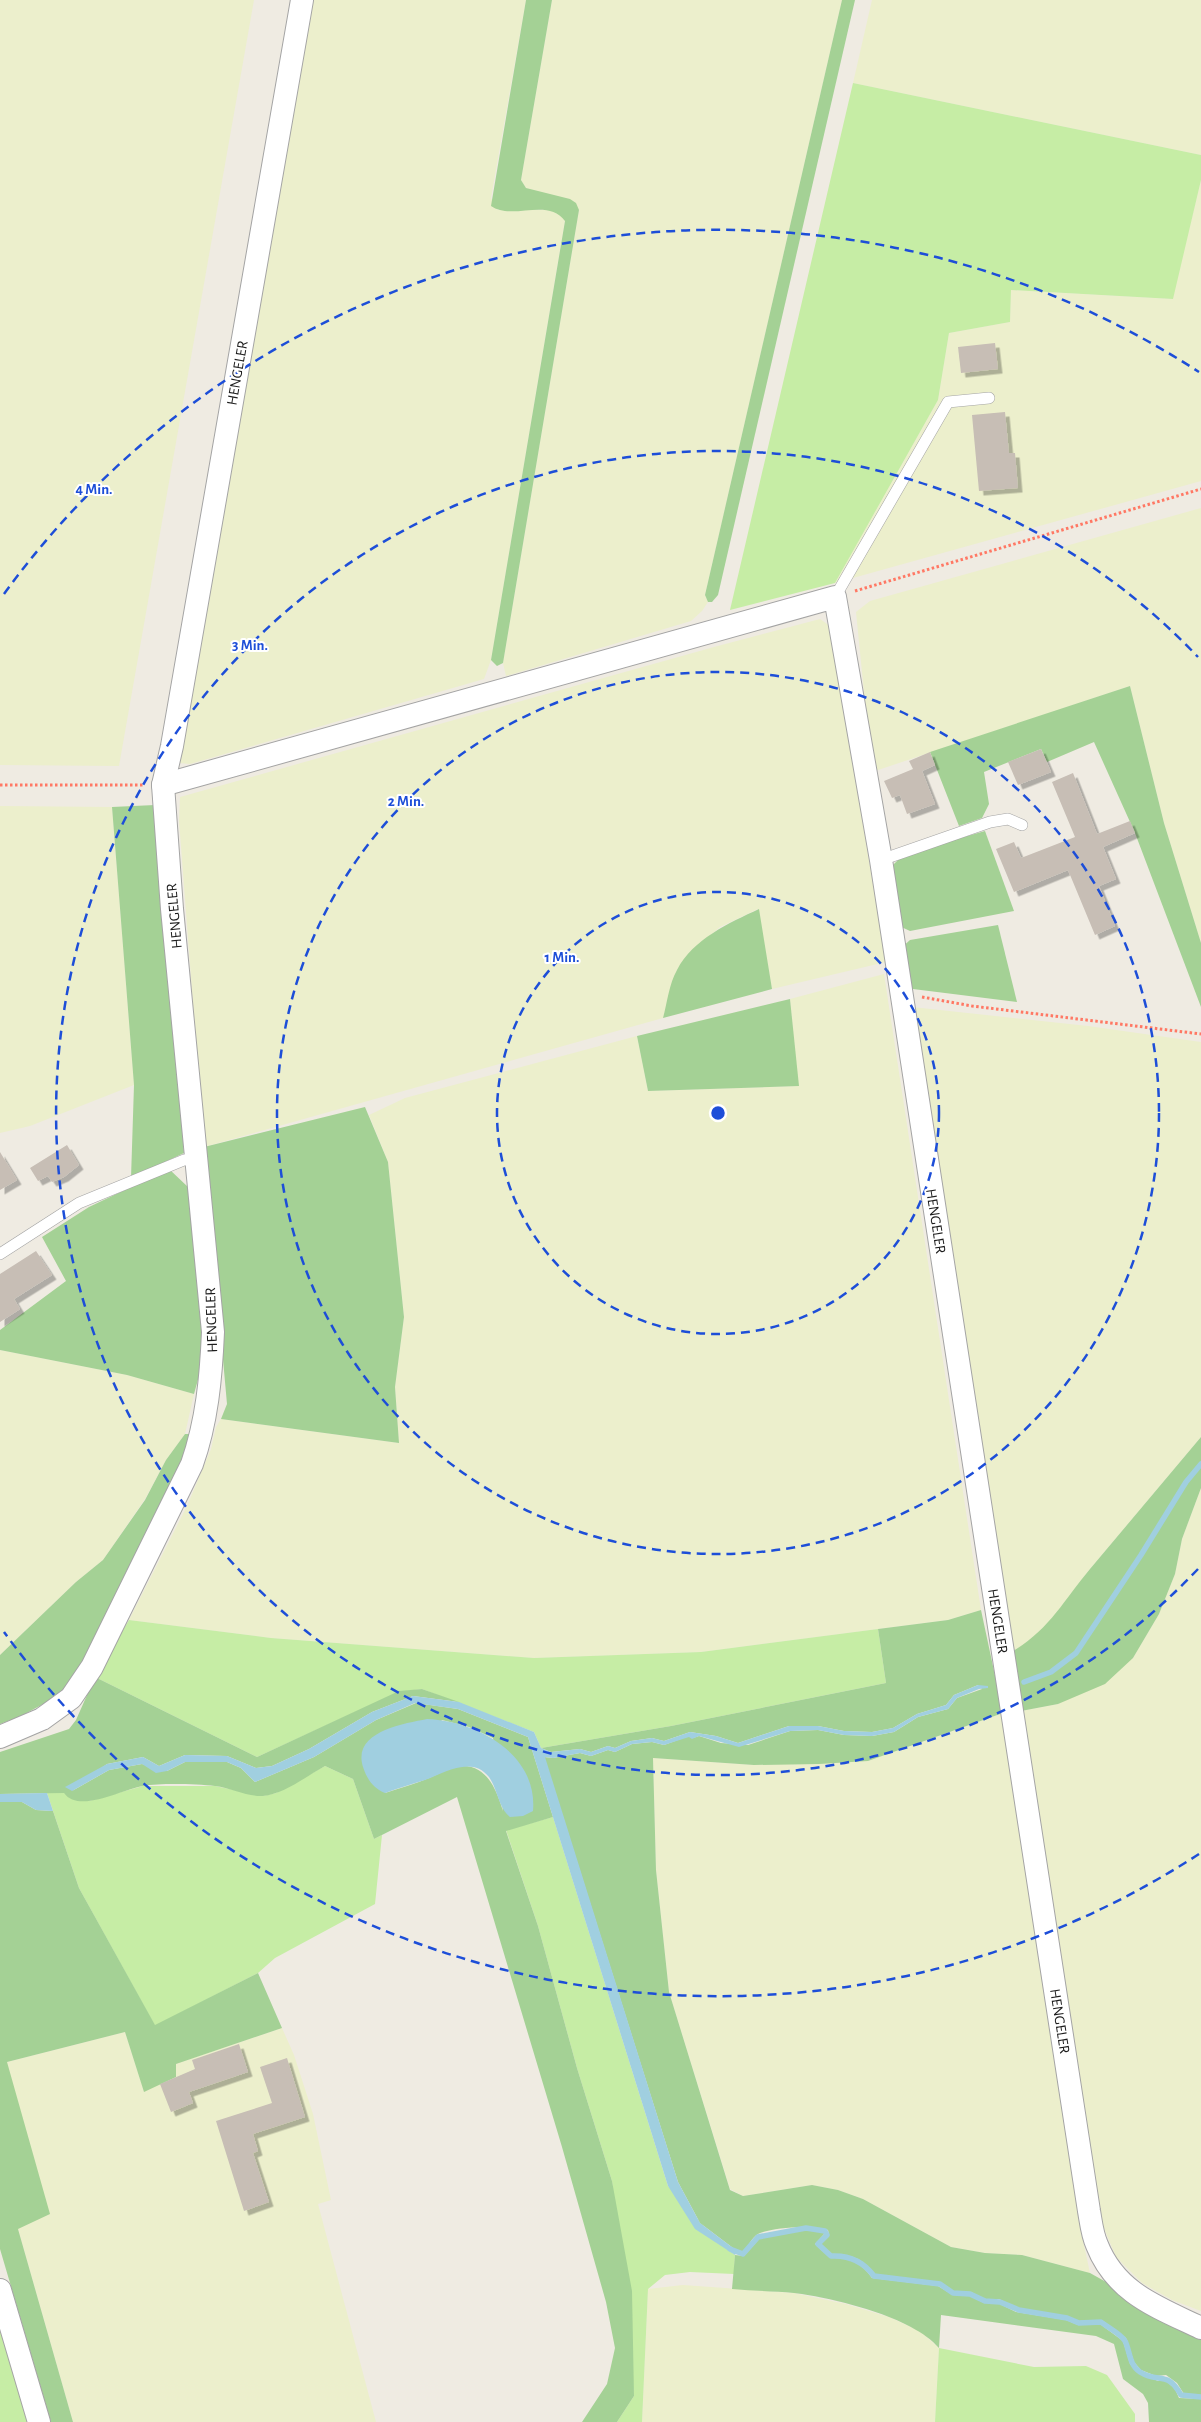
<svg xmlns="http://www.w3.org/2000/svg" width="1201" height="2422" viewBox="0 0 1201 2422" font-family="'Alegreya Sans',sans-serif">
<defs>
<filter id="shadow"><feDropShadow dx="4.5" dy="4.5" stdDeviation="0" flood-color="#0004"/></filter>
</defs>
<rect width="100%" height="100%" fill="#efebe2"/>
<g fill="#ecefcc">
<path d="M0,0h254l-135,766 -119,-1z"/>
<path d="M311,0h215l-35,198 7,12h49l13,3 5,7 -74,440 -7,19 -294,85 -11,-1z"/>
<path d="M552,0h290l-137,595 3,7 -6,9 -11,10 -185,55 -3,-13 76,-453 -53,-22 -5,-8z"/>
<path d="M872,0h329v155l-348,-72z"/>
<path d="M1201,180v301l-366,102 103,-183 11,-67 61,-11 1,-32 161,9z"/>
<path d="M1201,508v435l-37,-120 -34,-137 -258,86 -16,-160 14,-11z"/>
<path d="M820,619l10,7 56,336 -114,27 -14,-80 -38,18 -35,31 -8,13 -14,47 -459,129 -25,-326 1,-24 534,-150z"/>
<path d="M0,806l112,1 22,278 -104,41 -30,7z"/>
<path d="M884,974l97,636 -33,10 -247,32 -167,6 -263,-20 -142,-18 58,-114 24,-57 5,-22 5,-8 178,24 -4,-56 9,-70 -16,-155 -19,-47 36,-17 232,-62 11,55 150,-5 -8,-87z"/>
<path d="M912,1007l176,19 113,16v395l-111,132 -41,54 -18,18 -18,10z"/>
<path d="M0,1350l127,25 67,19 -9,40 -19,26 -21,39 -42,61 -27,22 -76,73z"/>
<path d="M1201,1488v823l-29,-11 -30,-17 -26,-26 -13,-31 -11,-47 -71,-468 37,-7 75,-46 26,-44 16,-40 7,-35z"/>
<path d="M1003,1713l76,509 11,51 -68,-18 -37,-2 -34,-6 -88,-48 -25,-9 -26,-5 -69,11 -13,-7 -61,-197 -13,-122 -3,-112 101,7 114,-4z"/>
<path d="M282,2028l12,27 19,59 18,86 -13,4 58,218h-303l-55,-193 -11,-167 118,-30 19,59 31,-27z"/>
<path d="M683,2285l111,8 52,11 43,13 31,14 19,17 -4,74h-293l6,-133z"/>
</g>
<g fill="#c6eda5">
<path d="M853,83l348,72v25l-28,119 -162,-9 -1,32 -61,11 -11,67 -103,183 -105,27z"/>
<path d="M129,1620l142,18 263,20 167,-6 177,-23 8,54 -215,43 -130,22 -7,-16 -112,-43 -23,3 -142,65 -162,-80z"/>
<path d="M325,1766l28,13 21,60 8,-4 -7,69 -100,54 -17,15 -103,53 -76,-138 -32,-95h17l25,8 54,-15h72l48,10 13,-3z"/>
<path d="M553,1817l115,369 49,55 18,14 -1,19 -44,-2 -25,3 -17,14 -6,133h-25l17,-26 -22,-215 -35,-113 -39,-142 -32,-96z"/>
<path d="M0,2329l28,93h-28z"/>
<path d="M939,2348l95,19 52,-1 21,9 28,39v8h-200z"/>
</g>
<g fill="#a4d195" fill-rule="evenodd">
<path d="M526,0h26l-31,180 5,8 44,11 6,4 3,7 -76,453 -6,3 -6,-6 74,-439c-17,-24 -53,0 -74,-15z"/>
<path d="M842,0h13l-137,595 -6,7h-4l-3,-7z"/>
<path d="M1130,686l34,137 37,120v64l-66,-174 -41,-91 -47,20 -6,-13 -57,23 5,32 -7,14 -23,8 -29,-74z"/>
<path d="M155,805l29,348 -53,25 3,-93 -22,-278z"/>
<path d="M985,831l29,80 -104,20 -15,-7 -8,-53 17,-17z"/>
<path d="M759,909l13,80 -109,29c4,-15 6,-34 14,-48 16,-31 52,-47 82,-61z"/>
<path d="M998,925l19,77 -112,-14 -6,-38 11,-10z"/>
<path d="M790,999l9,87 -151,5 -11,-55z"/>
<path d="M365,1107l23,55 16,155 -9,70 4,56 -178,-24 6,-15 -23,-257z"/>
<path d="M169,1169l19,18 14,127v51l-8,29 -67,-19 -127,-25v-20l66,-49 -24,-44 47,-30z"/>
<path d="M185,1434h7l-13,36 -84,173 -22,34 -15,19 -37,20 -21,8v-69l76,-73 27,-22 42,-60 21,-40z"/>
<path d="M1201,1437v51l-19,51 -7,35 -16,40 -26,44 -28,26 -47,20 -37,7 -8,-60c36,-21 51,-51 77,-82 37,-44 74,-88 111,-132z"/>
<path d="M981,1610l22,103 -135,48 -49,3 -65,1 -101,-7 3,112 13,122 61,198 13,6 69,-11 26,5 25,9 88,48 34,6 37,2 68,18 111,62v60l-17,-1 -7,-11 -11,-8 -10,1 -15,-6 -7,-8 -8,-24 -24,-18 -24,1 -11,-5 -50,-8 -18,-9h-15l-13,-7 -18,-1 -13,-9 -66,-8c-10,-15 -24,-21 -43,-20l-10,-10 8,-9 -1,-5c-15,-5 -56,-3 -70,4 -6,3 -10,13 -15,18l-6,-1 -37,-28 -22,-41 -134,-425 9,1 27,-5 11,3 17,-6 7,2 17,-8 20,-2 12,3 25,-9 4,2 6,-2 22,7 27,2 42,-14 28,-1 26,5 28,1 22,-4 24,-15 30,-8 9,-11 25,-9 -4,-4 -24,10 -8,10 -29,9 -24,14 -21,4 -28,-1 -26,-5h-29l-51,17 -22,-7 -26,-4 -26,9 -12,-3 -21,3 -16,7 -7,-2 -17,6 -11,-3 -29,3 -10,-4 130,-22 215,-43 -8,-54 70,-9z"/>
<path d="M95,1677l162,80 142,-66 23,-2 37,13 -46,-6 -41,16 -63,37 -37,17 -16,2 -29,-12 -42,-1 -26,11 -16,-9 -36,7 -35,27 37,-21 33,-6 25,7 18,-9h42l14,6 14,14 59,-25 62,-37 40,-17 42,6 70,28 25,80 -47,14 32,95 39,142 35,113 20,110 2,105 -17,26h-35l25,-38 8,-36 -9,-46 -44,-155 -105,-350 -83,42 -21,-60 -28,-13c-18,10 -41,28 -62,30 -15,1 -32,-8 -48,-10 -19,-2 -54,-3 -72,0 -20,3 -64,28 -79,7l-64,1v-42l69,-23 7,-9zM442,1720l27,7 24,11 10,73c-7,-23 -18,-51 -49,-44 -8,2 -17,8 -25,11 -14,6 -30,10 -44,15z"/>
<path d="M0,1802h22l14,8 17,1 26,77 76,137 103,-52 24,55 -106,36v13l-32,15 -19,-60 -118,30 43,152 -32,15 55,193h-22l-51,-173z"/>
<path d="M803,2230h13l9,3 -10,11 15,14c19,-1 31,4 42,20l66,8 13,8 19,2 14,7h14l18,9 50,8 12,5 22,-1 23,17 7,23 9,9 19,8 7,-1 10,9 4,9 22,1v23h-52l-1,-19 -5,-9 -20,-15 -9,-35 -18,-8 -155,-21 -2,33c-26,-31 -105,-50 -145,-55 -20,-2 -41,-2 -62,-4l3,-34 9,1 16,-18z"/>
</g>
<g fill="#a0cfe0">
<path d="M978,1685l10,1v2l-9,1 -22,9 -9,11 -30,8 -24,15 -22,4 -28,-1 -26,-5 -28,1 -51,16 -40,-11 -7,3 -3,-2 -25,8 -12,-3 -20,2 -17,8 -7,-2 -17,6 -11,-3 -27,5 -8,-1 133,425 22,41 37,28 -2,4 -40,-26 -27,-43 -140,-449 -70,-28 -43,-6 -39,17 -62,37 -59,25 -14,-14 -14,-6h-42l-18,9 -11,2 -14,-9 -33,6 -37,21 -7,-4 42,-23 36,-7 16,9 26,-11 42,1 29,12 16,-2 37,-17 63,-37 41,-16 46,6 75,30 7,16 10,4 29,-3 11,3 17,-6 7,2 16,-7 21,-3 12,3 26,-9 26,4 22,7 51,-17h29l26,5 28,1 21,-4 24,-14 29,-9 8,-10z"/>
<path d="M427,1719c50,2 111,35 106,92l-10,5 -13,1c-12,-10 -12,-27 -21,-40 -17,-22 -45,-4 -64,3 -13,4 -27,8 -40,13 -12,-5 -18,-14 -22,-26 -11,-35 39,-43 64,-48z"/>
<path d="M47,1793l6,18 -17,-1 -14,-8h-22v-8z"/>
</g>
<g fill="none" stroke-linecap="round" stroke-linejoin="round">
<g stroke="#a0cfe0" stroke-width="5.5">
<path d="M1024,1682l27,-10 25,-19 65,-98 45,-73 15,-18"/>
<path d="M730,2249l13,5 15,-17 48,-9 19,3 2,4 -9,9 13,12c18,-1 32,5 43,20l66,8 13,9 17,1 15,7 15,1 19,8 48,8 12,5 22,-1c6,5 20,12 24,19 5,10 4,24 15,31 19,12 27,-2 41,23l20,2"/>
</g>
</g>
<g fill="#c7beb5" filter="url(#shadow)">
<path d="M995,343l3,26 -37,4 -3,-26z"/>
<path d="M1005,412l4,41h6l3,35 -39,3 -7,-76z"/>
<path d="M1041,749l10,23 -33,13 -10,-23z"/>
<path d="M930,752l5,13 -13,6 13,33 -28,10 -7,-19 -8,3 -8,-17 29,-12 -4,-8z"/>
<path d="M1073,773l24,61 33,-13 5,12 -32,14 13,32 -17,7 16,40 -20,9 -27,-65 -54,22 -18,-43 18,-7 7,16 54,-21 -23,-55z"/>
<path d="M67,1145l12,20 -15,12 -12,5 -4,-6 -10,5 -8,-13z"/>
<path d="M0,1152l17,28 -17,10z"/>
<path d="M36,1251l16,24 -38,24 6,10 -20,13v-48z"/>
<path d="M239,2044l9,28 -59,20 4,11 -22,9 -11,-28 35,-15 -3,-9z"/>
<path d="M287,2058l18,59 -52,17 5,17 -5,2 16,49 -25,9 -28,-90 56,-18 -12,-36z"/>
</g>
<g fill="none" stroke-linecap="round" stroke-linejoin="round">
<g stroke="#a4a4a4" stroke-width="12">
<g id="service">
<path d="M835,597l113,-195 41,-4"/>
<path d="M881,860l109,-38 18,-3 14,6"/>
<path d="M0,1254l79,-51 105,-43 13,-1"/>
</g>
</g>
<g stroke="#a4a4a4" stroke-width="24">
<g id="minor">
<path d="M163,785l672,-188 46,263 208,1351c2,11 3,23 8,34 19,48 60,62 104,83"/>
<path d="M0,1737l42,-18 29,-21 21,-31 100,-203c15,-43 19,-86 21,-132l-41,-423 -9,-124 9,-39 130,-746"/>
<path d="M0,2290l39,132"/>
</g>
</g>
<g stroke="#ff7864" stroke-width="3" stroke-dasharray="2.5 2.5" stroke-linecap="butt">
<path d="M855,591l346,-102"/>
<path d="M0,785h144"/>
<path d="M922,997l50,9 229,28"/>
</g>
<use href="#service" stroke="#fff" stroke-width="11"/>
<use href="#minor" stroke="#fff" stroke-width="22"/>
</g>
<g fill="none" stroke="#1d4ed8" stroke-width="2.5" stroke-dasharray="9 6">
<circle cx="718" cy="1113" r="221"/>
<circle cx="718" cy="1113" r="441"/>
<path d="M1198 1569A662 662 0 1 1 1198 657"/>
<path d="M1199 1854A883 883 0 0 1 4 1632M4 594A883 883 0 0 1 1199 372"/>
</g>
<g text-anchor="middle" stroke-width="4" stroke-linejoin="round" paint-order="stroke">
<g font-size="15" fill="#1d1d1d" stroke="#fff">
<text transform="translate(237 373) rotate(-80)" y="5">HENGELER</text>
<text transform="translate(174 916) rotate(-95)" y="5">HENGELER</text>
<text transform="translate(936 1221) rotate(81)" y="5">HENGELER</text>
<text transform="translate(211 1320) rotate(-92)" y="5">HENGELER</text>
<text transform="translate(998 1621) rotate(81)" y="5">HENGELER</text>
<text transform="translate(1060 2021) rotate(81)" y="5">HENGELER</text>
</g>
</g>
<circle cx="718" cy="1113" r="8" fill="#1d4ed8" stroke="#fff" stroke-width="2.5"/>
<g font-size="15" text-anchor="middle" font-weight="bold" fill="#1d4ed8" stroke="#fff" stroke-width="4" stroke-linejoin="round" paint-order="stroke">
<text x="94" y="494">4 Min.</text>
<text x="250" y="650">3 Min.</text>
<text x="406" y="806">2 Min.</text>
<text x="562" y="962">1 Min.</text>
</g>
</svg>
